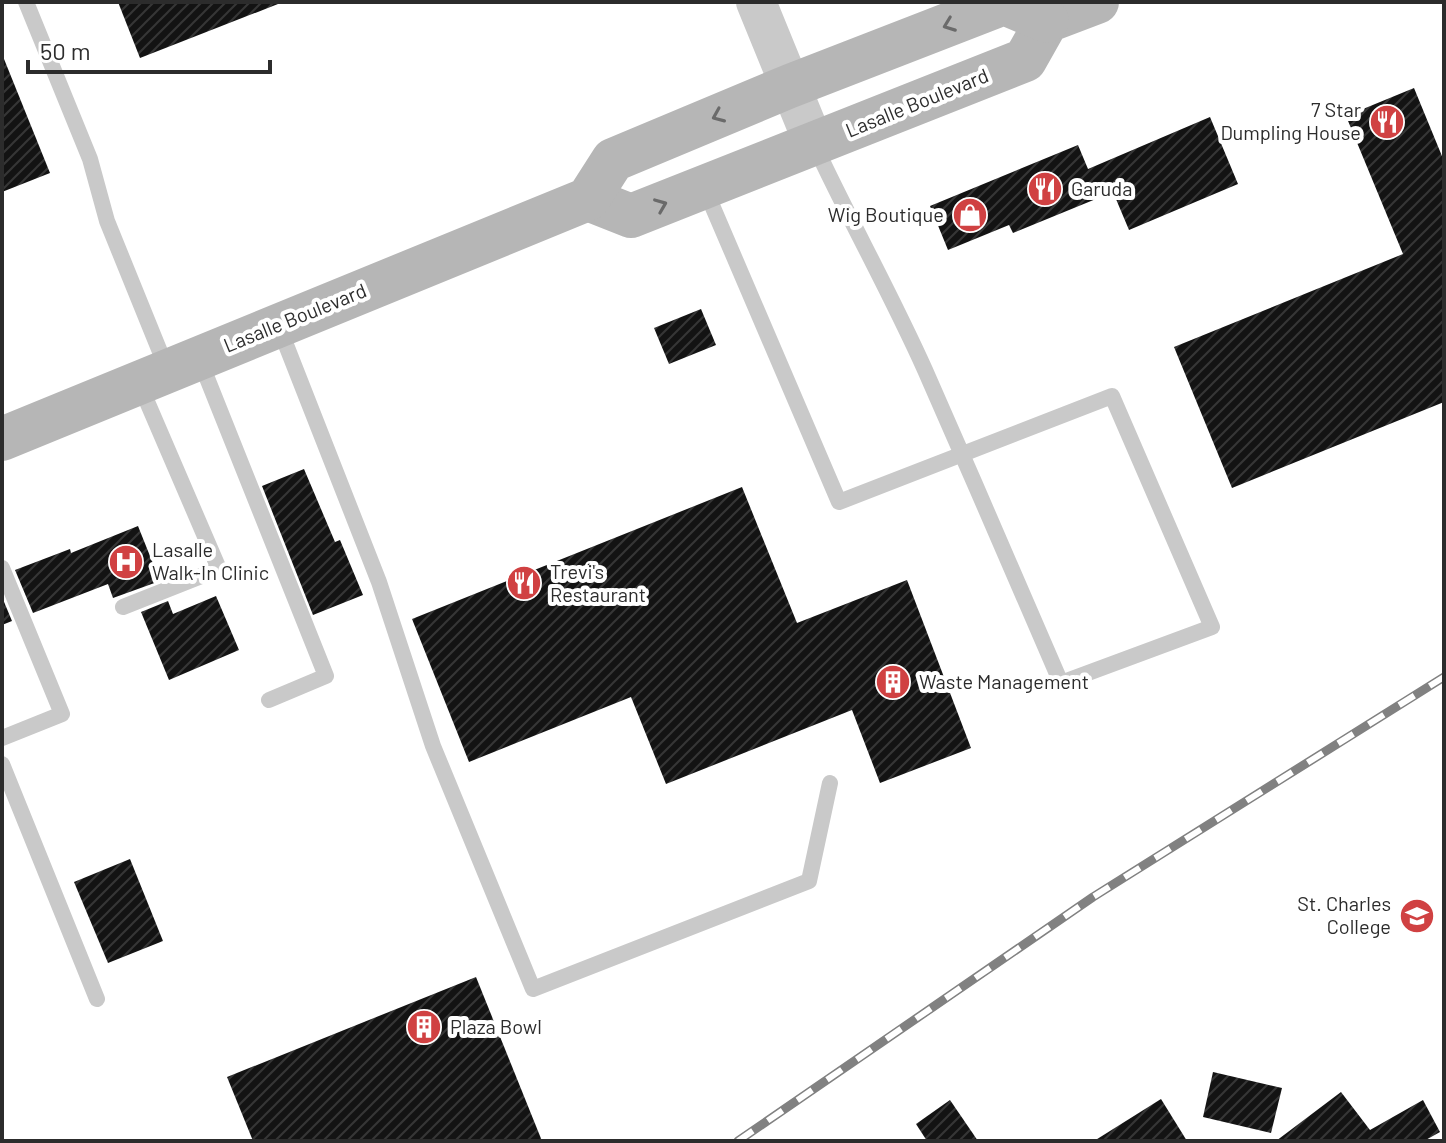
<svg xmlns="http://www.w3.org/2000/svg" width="1446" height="1143" viewBox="0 0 1446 1143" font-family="Barlow,sans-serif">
<defs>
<pattern id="building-hatch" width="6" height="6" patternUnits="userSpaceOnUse" patternTransform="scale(2)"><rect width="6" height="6" fill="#131313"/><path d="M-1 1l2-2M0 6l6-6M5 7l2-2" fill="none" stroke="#363636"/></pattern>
</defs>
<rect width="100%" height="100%" fill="#fff"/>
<g fill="url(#building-hatch)">
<path d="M118,2h160v2l-138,54z"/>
<path d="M2,54l48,119 -48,19z"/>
<path d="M1414,88l30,73v241l-212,86 -58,-141 229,-93 -57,-138z"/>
<path d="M1210,117l28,67 -109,46 -16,-38 -100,41 -4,-8 -61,25 -18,-44 148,-61 10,24z"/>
<path d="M701,309l15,36 -47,19 -15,-36z"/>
<path d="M304,469l31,73 5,-2 23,55 -50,20 -51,-129z"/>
<path d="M742,487l55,136 110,-43 64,168 -91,35 -28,-73 -186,74 -35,-87 -162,65 -57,-143z"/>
<path d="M138,526l22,55 -47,17 -5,-14 -75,29 -18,-43 55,-21 1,4z"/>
<path d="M216,596l23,54 -70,30 -28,-68 27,-11 5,13z"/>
<path d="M2,597l10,24 -10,4z"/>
<path d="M130,859l33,82 -55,22 -34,-81z"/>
<path d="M476,977l66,164h-289l-26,-64z"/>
<path d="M1213,1072l69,16 -11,45 -68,-16z"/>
<path d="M1341,1092l29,38 53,-30 17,32 -16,9h-148z"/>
<path d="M1161,1099l26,42h-93z"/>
<path d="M950,1100l28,41h-51l-11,-17z"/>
</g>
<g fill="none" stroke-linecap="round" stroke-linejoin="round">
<g stroke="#c9c9c9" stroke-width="16">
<path d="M26,2l64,157 17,62 60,148"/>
<path d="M705,189l134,313 273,-106 100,231 -151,56c-45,-104 -90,-209 -136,-313 -34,-76 -75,-149 -110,-224"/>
<path d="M279,327l100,255 54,164 100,243 276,-108 21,-98"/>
<path d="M199,358l127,318 -57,24"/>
<path d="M2,568l60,146 -60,24"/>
<path d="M123,607l96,-38 -80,-186"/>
<path d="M2,764l95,235"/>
</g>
<path stroke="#c9c9c9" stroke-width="40" d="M756,2l58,142"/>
<g stroke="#b6b6b6" stroke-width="44">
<path d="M588,199l43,17 394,-156 22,-39 50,-19"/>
<path d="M2,439l586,-240 25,-39 177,-74 214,-83 43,18"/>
</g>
<g stroke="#818181" stroke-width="9">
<path id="rail" d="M738,1141l355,-244 351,-220"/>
</g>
<use href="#rail" stroke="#fff" stroke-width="6" stroke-dasharray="18" stroke-linecap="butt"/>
</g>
<defs><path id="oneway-chevron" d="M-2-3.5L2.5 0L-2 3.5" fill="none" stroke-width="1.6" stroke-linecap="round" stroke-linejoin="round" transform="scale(2)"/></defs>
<g stroke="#6a6a6a">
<use href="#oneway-chevron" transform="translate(949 25) rotate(159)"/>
<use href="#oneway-chevron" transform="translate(718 116) rotate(157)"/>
<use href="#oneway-chevron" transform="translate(661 205) rotate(-22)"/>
</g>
<defs>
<g id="restaurant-disc" transform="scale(1.8)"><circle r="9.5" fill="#d04142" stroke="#fff"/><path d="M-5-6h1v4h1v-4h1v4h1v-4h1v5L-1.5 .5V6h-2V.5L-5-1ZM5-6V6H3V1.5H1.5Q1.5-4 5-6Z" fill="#fff"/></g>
<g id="shop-disc" transform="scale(1.8)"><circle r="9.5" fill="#d04142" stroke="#fff"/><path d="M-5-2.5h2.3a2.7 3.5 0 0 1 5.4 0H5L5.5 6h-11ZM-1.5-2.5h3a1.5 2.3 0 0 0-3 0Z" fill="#fff"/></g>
<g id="hospital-disc" transform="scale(1.8)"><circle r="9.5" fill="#d04142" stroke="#fff"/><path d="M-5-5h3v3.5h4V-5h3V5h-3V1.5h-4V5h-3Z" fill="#fff"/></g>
<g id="building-disc" transform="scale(1.8)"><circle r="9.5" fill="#d04142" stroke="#fff"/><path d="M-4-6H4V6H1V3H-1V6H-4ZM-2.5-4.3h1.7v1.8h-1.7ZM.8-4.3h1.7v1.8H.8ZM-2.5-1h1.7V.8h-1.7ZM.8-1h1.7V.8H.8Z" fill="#fff"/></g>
<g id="school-disc" transform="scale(1.8)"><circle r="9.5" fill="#d04142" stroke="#fff"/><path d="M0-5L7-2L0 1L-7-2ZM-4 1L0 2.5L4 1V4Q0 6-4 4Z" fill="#fff"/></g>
</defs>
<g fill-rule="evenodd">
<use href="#restaurant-disc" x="1387" y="122"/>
<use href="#restaurant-disc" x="1045" y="189"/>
<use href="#shop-disc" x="970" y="215"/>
<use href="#hospital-disc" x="126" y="562"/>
<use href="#restaurant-disc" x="524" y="583"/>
<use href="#building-disc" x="893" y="682"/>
<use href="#school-disc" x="1417" y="916"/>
<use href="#building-disc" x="424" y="1027"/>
</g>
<g text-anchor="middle" stroke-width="8" stroke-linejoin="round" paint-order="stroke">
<g font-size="20" fill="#2c2c2c" stroke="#fff">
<text transform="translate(917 103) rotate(-22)" y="7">Lasalle Boulevard</text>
<text transform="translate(295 318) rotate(-22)" y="7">Lasalle Boulevard</text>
</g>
<g font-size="20" fill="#2c2c2c" stroke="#fff" text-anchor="start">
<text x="1361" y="117" text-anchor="end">7 Star<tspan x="1361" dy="23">Dumpling House</tspan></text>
<text x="1071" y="196">Garuda</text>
<text x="944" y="222" text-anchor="end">Wig Boutique</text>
<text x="152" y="557">Lasalle<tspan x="152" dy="23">Walk-In Clinic</tspan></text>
<text x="550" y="579">Trevi's<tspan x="550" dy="23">Restaurant</tspan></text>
<text x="919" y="689">Waste Management</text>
<text x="1391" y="911" text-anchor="end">St. Charles<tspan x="1391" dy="23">College</tspan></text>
<text x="450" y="1034">Plaza Bowl</text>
</g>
</g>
<rect width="1446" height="1143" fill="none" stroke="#2c2c2c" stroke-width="8"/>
<path d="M28 60v12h242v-12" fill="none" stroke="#2c2c2c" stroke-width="4"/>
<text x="40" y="60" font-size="24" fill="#2c2c2c" stroke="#ffffff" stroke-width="6" paint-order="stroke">50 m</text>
</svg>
